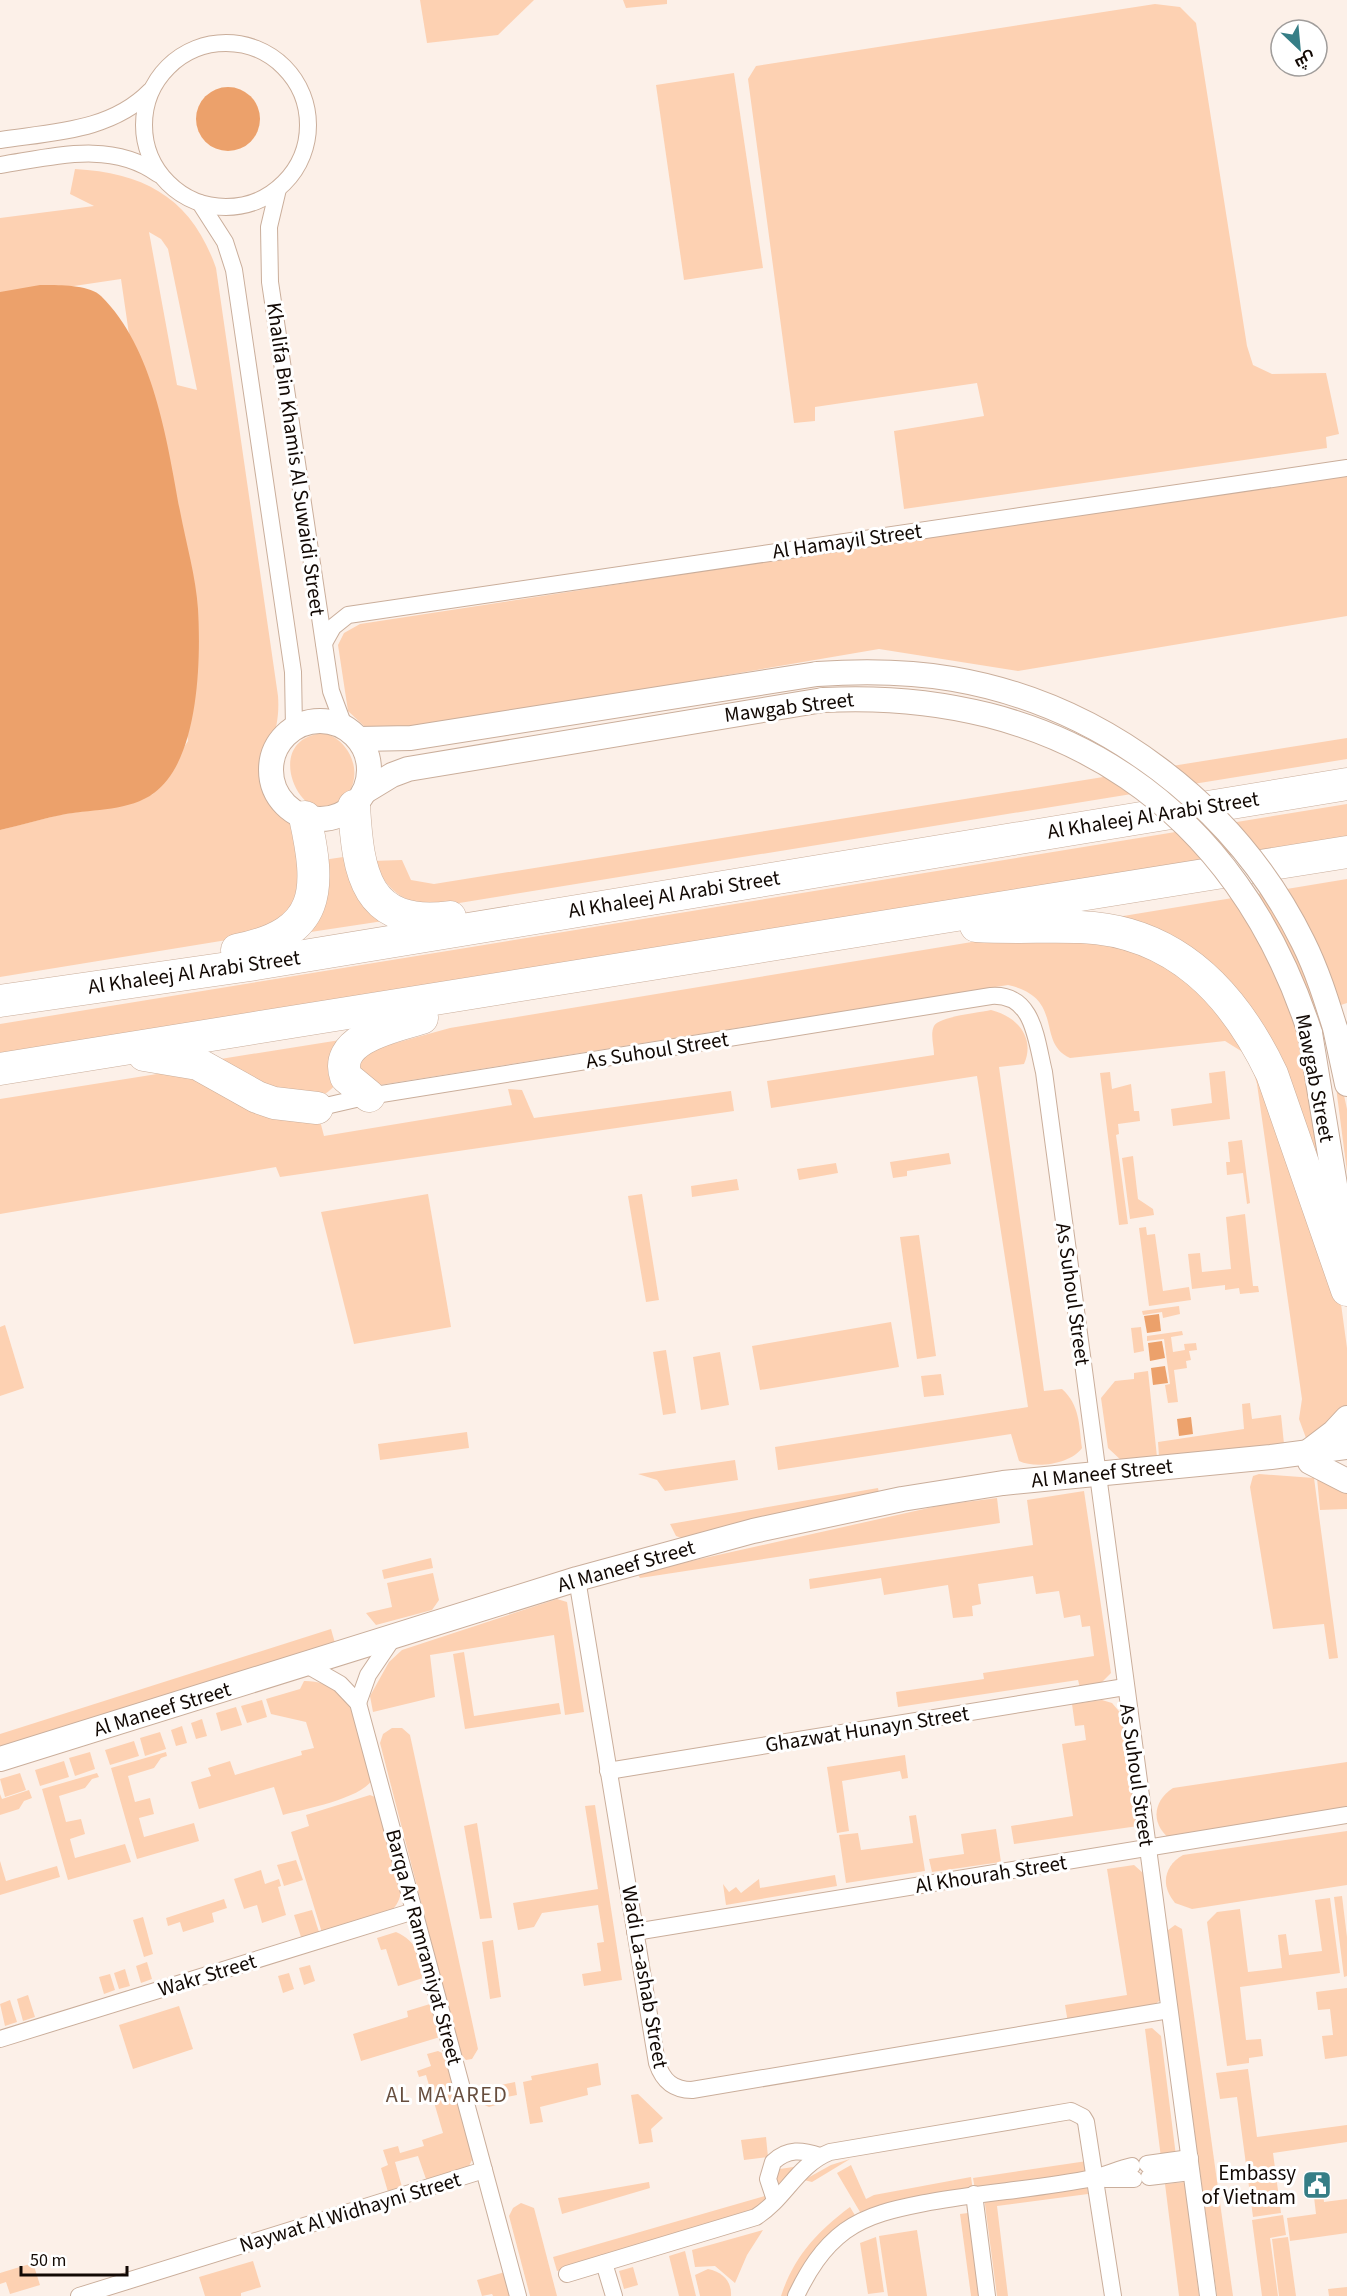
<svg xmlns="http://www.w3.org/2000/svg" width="1347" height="2296" viewBox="0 0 1347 2296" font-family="'Source Sans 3',Cairo,sans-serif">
<rect width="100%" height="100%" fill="#fcf0e8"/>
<g fill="#fdd1b2" fill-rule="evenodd">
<path d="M420,0h114l-36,35 -71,8z"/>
<path d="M623,0h44v4l-41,4z"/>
<path d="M1155,4l25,3 16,16 51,323 6,19 19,9 54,-1 13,61 -13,3 1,11 -423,61 -10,-78 90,-15 -7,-33 -162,24v14l-21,2 -46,-344 8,-13z"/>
<path d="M734,73l29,195 -79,12 -28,-195z"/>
<path d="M75,169c71,4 117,30 141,99l62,428c5,65 -46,69 18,132l2,74 -40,33 -258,42v-147l59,-15 69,-11 25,-10 35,-53 -67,-462 -121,18v-79l94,-12 -24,-12zM149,232l12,7 7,10 29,141 -20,-5z"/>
<path d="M1347,472v144l-329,55 -139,-22 -490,84 -25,-7 -16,-15 -10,-66 6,-12 16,-9z"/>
<path d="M323,733c25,5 41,38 25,61 -37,55 -95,-54 -25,-61z"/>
<path d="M1347,738v21l-900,146c-43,-1 -54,-8 -75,-44l30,-1 9,20 23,4z"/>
<path d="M1347,804v32l-1347,217v-29z"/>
<path d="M350,856l40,64 -86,13 19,-73z"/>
<path d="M1347,879v124l-49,16 24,160 -48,-135 -17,-29 -25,-30 -133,-65z"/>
<path d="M978,941l125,1 50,12 62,44 40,46 86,260 6,44v58l-2,6 -28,28 -11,-2 -7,-19 3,-20 -45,-315 -8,-28 -24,-15 -155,17c-35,-16 -4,-60 -62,-73l-628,100h-6l-15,-15 2,-12 9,-8 80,-22z"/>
<path d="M991,1010c25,6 45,27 33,54l-25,3 45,324 18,-2c18,16 17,36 20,59 -11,16 -46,21 -63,13l-8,-27 -233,36 -3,-23 253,-40 -51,-331 -206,32 -4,-27 167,-26c0,-9 -4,-21 0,-29 6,-10 45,-13 57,-16z"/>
<path d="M1327,1018l20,91v63z"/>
<path d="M359,1037c-13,28 -18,56 -50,64l-101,-40z"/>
<path d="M176,1071l143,46 5,19 188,-31 -4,-16 14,1 12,28 197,-27 3,20 -454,66 -4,-10 -276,47v-115z"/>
<path d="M1225,1071l5,48 -57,7 -2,-17 41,-6 -3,-30z"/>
<path d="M1110,1072l2,17 19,-5 3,27h5l1,10 -22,3 1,10 -3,1 12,89 -9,1 -19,-152z"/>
<path d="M1242,1140l8,63 -3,1 -4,-31 -16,2 -1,-13h4l-2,-20z"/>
<path d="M949,1153l2,11 -44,7v5l-14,2 -3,-16z"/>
<path d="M1133,1156l5,43 15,10 1,6 -24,4 -8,-61z"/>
<path d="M836,1163l2,10 -39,7 -2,-11z"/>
<path d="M737,1179l2,11 -47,7 -1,-11z"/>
<path d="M428,1194l23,133 -97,17 -33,-132z"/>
<path d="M642,1194l17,106 -13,2 -18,-106z"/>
<path d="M1245,1214l8,72h5l1,6 -19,2 -1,-6 -14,2v-5l-33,4 -4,-35 12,-1 2,19 29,-3 -5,-52z"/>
<path d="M1146,1227l1,8 8,-1 8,57 26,-4 2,13 -42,6 -10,-78z"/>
<path d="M919,1235l17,121 -19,3 -17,-122z"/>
<path d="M1179,1306l1,8 -17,4 -1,-6 -19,3 -1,-4z"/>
<path d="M891,1322l8,45 -139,23 -8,-44z"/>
<path d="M5,1325l19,63 -24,8v-69z"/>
<path d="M1141,1327l3,24 -10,2 -3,-25z"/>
<path d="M1182,1331l1,4 -12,2 2,15 12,-2 -1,-6 12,-1 1,7 -8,1 2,9 -5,1 1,7 -13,2 4,32 -10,1 -3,-18 5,-1 -6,-45 -17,2v-5z"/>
<path d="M666,1350l10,63 -13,2 -10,-63z"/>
<path d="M720,1352l9,53 -28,5 -8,-53z"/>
<path d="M1148,1371l9,86 -35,4 -14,-13 -7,-50 14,-17 19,-2v-6z"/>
<path d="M941,1374l3,21 -20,2 -3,-21z"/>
<path d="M1250,1403l2,16 29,-4 3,29 -125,13 -1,-15 86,-13 -2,-25z"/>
<path d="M467,1432l2,16 -89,12 -2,-16z"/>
<path d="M735,1460l3,20 -73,11 -8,-11 -19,-6z"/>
<path d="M1259,1474l55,4 24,180 -9,1 -5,-35 -51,5 -23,-142 3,-11z"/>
<path d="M1317,1478l30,11v20l-27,1z"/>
<path d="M878,1488l2,11 -196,40 -8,-3 -6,-12z"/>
<path d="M1084,1491l27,182 -11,11 -20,4 -2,-8 -180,27 -2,-15 88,-13 -1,-6 111,-17 -4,-30 -8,1 -2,-12 -16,3 -5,-27 -23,3 -3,-18 -55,8 3,20 -9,2 1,10 -20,2 -5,-33 -64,10 -3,-17 -71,11 -1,-10 224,-34 -6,-45z"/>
<path d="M997,1498l3,25 -360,55 -3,-5 305,-68z"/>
<path d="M431,1558l2,10 -49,11 -2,-9z"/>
<path d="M433,1573l6,27 -7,10 -56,15 -10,-12 26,-6 -5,-24z"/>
<path d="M557,1599l10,3 17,110 -19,3 -11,-80 -124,20 5,42 -62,15 -3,-16 19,-34 13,-12z"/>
<path d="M331,1629l4,14 -335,107v-16z"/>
<path d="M464,1652l10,64 85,-13 2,11 -96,15 -12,-75z"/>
<path d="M304,1681c53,-1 58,60 68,99 -12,19 -68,29 -89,35l-9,-28 -75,22 -8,-27 20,-6 -3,-8 22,-7 5,14 67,-20 -1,-4 13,-3 -8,-26 -35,-8 -5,-15 34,-10z"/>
<path d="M262,1700l5,17 -20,6 -6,-17z"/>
<path d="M1102,1700l10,3 11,13 15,110 -124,18 -3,-18 62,-10 -11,-72 24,-4 -2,-15 -9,1 -3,-22z"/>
<path d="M236,1707l6,18 -21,6 -5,-18z"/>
<path d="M202,1719l5,17 -11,3 -5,-16z"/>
<path d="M182,1726l5,17 -11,3 -5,-16z"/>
<path d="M392,1728h10l8,7 68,314 -6,10 -6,1 -6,-7 -80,-310 3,-9z"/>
<path d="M160,1732l6,17 -21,7 -5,-18z"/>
<path d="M134,1741l5,15 -29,9 -5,-15z"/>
<path d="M90,1752l5,17 -20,7 -6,-18z"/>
<path d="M166,1752l1,4 -6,2 -7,10 -26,8 7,26 15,-4 4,16 -15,4 5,19 50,-14 5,18 -62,18 -26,-91z"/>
<path d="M905,1755l3,23 -6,1 -2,-8 -58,10 7,50 -12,2 -10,-66z"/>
<path d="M64,1761l5,16 -29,9 -5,-16z"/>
<path d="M1347,1762v54l-174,25c-22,-14 -22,-39 0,-53z"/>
<path d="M20,1773l6,17 -21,7 -5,-18z"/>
<path d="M97,1773l2,4 -7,2 -7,9 -26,8 7,26 15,-3 4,15 -15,5 5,19 50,-14 6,18 -63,18 -26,-91z"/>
<path d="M29,1790l3,8 -8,3 -5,8 -19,6v-21l2,5z"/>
<path d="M370,1795l5,2 26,94c-3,33 -52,36 -78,45l-32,-104 18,-6 -3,-11z"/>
<path d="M595,1805l27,175 -38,6 -2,-12 19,-3 -4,-28 7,-1 -6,-37 -56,8 -8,14 -16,3 -5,-27 85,-14 -13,-83z"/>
<path d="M916,1815l9,56 -79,12 -7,-48 19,-2 3,17 52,-7 -4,-27z"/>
<path d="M477,1823l15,95 -12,1 -16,-93z"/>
<path d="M996,1829l5,33 -69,10 -3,-13 35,-5 -3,-20z"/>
<path d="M1347,1831v54l-155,24 -17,-6c-15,-18 -11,-37 8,-48z"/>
<path d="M296,1860l7,20 -19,6 -7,-21z"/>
<path d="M0,1861l6,20 51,-15 3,11 -60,18z"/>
<path d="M1134,1865l9,8 19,126 -15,11 -79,13 -3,-18 62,-10 -20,-126z"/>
<path d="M261,1870l4,14 14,-5 2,7 -3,1 8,28 -24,8 -5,-18 -13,4 -10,-30z"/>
<path d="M835,1875l2,11 -111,19 -3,-21 6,8 7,-5 5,6 18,-14 1,9z"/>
<path d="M1342,1896l5,41v39l-3,1 -10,-80z"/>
<path d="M1330,1898l10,75 -100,14 6,53 15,-1 2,17 -14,2v5l-22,3 -20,-144 10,-10 23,-3 8,63 34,-4 -4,-33 8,-1 3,21 33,-4 -7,-51z"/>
<path d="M224,1899l3,9 -15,5 2,9 -31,10 -3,-10 -12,4 -2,-8z"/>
<path d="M312,1910l7,22 -18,5 -7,-22z"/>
<path d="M143,1917l10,37 -9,3 -11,-37z"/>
<path d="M1175,1925l7,4 51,367h-16l-50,-365z"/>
<path d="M396,1932c21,9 24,24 30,45l-28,9 -12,-37 -5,1 -4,-12z"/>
<path d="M493,1940l8,57 -11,2 -8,-57z"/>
<path d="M147,1962l5,17 -11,4 -5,-17z"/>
<path d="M310,1965l5,16 -11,4 -5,-17z"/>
<path d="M125,1969l5,17 -11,3 -5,-16z"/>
<path d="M289,1973l5,16 -11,4 -5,-17z"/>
<path d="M110,1974l5,16 -11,4 -5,-17z"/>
<path d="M1347,1988v68l-22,3 -3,-23 11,-1 -3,-26 -12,1 -2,-18z"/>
<path d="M28,1995l7,22 -12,4 -6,-22z"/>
<path d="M10,2000l7,22 -12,4 -5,-22z"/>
<path d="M430,2004l10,33 -79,24 -8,-27 55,-17 -1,-6z"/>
<path d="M179,2006l14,43 -60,20 -14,-44z"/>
<path d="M1152,2028l9,8 15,120 -15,2 -16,-129z"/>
<path d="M438,2051l8,4 28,101 -7,14 -40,12 -9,-26 -23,6 7,25 -14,5 -7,-24 7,-3 -5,-15 15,-4 2,7 24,-7 -2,-6 21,-7 -17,-58 -7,2 -2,-6 14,-5 -4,-12z"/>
<path d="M598,2063l3,22 -14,3 1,7 -48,12 3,15 -13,2 -7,-42 9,-2 -1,-4z"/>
<path d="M1248,2069l9,68 90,-12v17l-74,11 8,60 -28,4 -16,-120 -17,2 -4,-26z"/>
<path d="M515,2082l2,13 -22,4 1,6 -7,2 -11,-5 -2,-7 3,-5z"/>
<path d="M638,2094l25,24 -12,11 2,13 -14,2 -8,-49z"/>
<path d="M766,2137l2,20 -24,3 -3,-20z"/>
<path d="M850,2159l-38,23 -8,-2 27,-15z"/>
<path d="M1087,2161l1,13 -113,16 -2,-12z"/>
<path d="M806,2165l-29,30 -3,-16 6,-10z"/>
<path d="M851,2165l15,34 8,-4 97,-18 2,14 -110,26 -26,-44z"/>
<path d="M1322,2179l2,23 23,-3v34l-57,8 -3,-23 29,-4 -4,-34z"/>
<path d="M649,2182l1,6 -88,26 -4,-16z"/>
<path d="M1185,2182l14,114h-20l-14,-112z"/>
<path d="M1087,2184l1,10 -91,12 11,90h-11l-13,-99z"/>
<path d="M765,2196l2,12 -5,6 -205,57 -4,-14z"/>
<path d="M521,2203l13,5 23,88h-27l-21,-80 4,-8z"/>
<path d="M850,2207l6,10 -67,79h-8c13,-40 36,-64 69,-89z"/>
<path d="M968,2213l11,83h-8l-11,-82z"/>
<path d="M1283,2215l3,20 -16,3 8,58h-16l-10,-76z"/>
<path d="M763,2230l-16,25 -12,28 -20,-17 -20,1 -3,-17z"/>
<path d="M917,2230l10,66h-39l-9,-60z"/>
<path d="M876,2237l8,55 -16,2 -8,-51z"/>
<path d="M1288,2237l8,59h-17l-7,-57z"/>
<path d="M685,2251l11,45h-17l-10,-40z"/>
<path d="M253,2261l8,26 -20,6v3h-36l-6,-19z"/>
<path d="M33,2263l7,22 -30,9 -4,-12 -6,2v-11z"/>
<path d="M633,2267l5,18 -14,4 -5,-18z"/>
<path d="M708,2269c14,3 24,12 23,27h-31l-5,-21z"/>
<path d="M505,2272l6,24h-18l-1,-2 -10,2 -5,-16z"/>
<path d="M1347,2287v9h-18l-1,-7z"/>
</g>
<g fill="#eca16b">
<circle cx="228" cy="119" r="32"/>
<path d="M40,285c16,0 49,-1 61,11 53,52 66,145 79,215 6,32 16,66 18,98 3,52 1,151 -44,184 -24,18 -60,16 -88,21 -22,4 -44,11 -66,16v-538z"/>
<path d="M1159,1314l2,17 -14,2 -3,-17z"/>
<path d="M1162,1341l3,17 -15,3 -2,-18z"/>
<path d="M1165,1366l3,17 -15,2 -2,-17z"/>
<path d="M1191,1417l2,17 -14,2 -2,-17z"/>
</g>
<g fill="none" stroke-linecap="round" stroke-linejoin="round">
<g stroke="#caae9b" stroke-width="18">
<g id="street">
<circle cx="226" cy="125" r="82"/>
<path d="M0,140c53,-8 111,-9 150,-49"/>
<path d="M0,165c53,-8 111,-25 158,9"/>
<path d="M278,189l-9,38 1,55 61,409 13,35"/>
<path d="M200,203l25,39 9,28 59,402 1,56"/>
<path d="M324,643l9,-16 15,-12 999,-147"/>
<path d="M317,1108l52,-12 622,-100c43,-3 45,44 53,76l164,1224"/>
<path d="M577,1579l80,484c6,18 16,27 35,27l477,-80"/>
<path d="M305,1664l35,20 18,19 160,593"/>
<path d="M358,1703l10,-28 25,-37"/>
<path d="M608,1771l517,-84"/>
<path d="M635,1932l712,-117"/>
<path d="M0,2039l414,-128"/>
<path d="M1147,2164l43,-6"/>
<path d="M1149,2177l42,-5"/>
<path d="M1105,2179h29"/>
<path d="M974,2194l13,102"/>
<path d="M775,2200l-7,-21 5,-17c15,-14 29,-12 47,-6"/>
<path d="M604,2263l10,33"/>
<path d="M567,2274l189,-57c29,-18 41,-52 74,-65l241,-41 12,6 3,5 27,174"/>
<path d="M79,2296l405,-126"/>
<path d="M796,2296c12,-25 26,-48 49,-65 25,-18 55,-23 85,-29 54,-10 110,-13 163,-24 13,-3 26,-9 39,-12"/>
</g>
</g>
<g stroke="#caae9b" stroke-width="26">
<g id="secondary">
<circle cx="320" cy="770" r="49"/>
<path d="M359,739l52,-1 406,-64"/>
<path d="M364,792l28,-17 16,-6 415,-69"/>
<path d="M1335,1028l12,56"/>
<path d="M1310,1033l37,225"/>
<path d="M1309,1451l25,-19 13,-14"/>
<path d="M1310,1462l37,19"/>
<path d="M0,1759l577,-180 176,-48 149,-32 101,-16 268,-26 76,-10"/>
</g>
</g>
<g stroke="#caae9b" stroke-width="33">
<g id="highway">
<path d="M354,806c4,67 11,122 96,111"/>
<path d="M976,926c35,2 70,0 105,1 95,4 153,67 191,147l75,216"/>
<path d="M237,950c85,-17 84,-60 68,-133"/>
<path d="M0,1001l256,-37 1091,-180"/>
<path d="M144,1055l54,9 59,33 17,6 43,5"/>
<path d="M0,1069l1347,-217"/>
<path d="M369,1096l-23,-19c-14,-39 50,-51 76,-59"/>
</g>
</g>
<use href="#street" stroke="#fff" stroke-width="16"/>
<use href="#secondary" stroke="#fff" stroke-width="24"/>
<use href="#highway" stroke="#fff" stroke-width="32"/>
<g stroke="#caae9b" stroke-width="26" stroke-linecap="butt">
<g id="secondary-bridge">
<path d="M817,674c45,-3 90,-3 136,5 150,26 283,127 350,263 14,28 23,57 32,86"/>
<path d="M823,700c236,-12 414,107 487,333"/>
</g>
</g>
<use href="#secondary-bridge" stroke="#fff" stroke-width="24"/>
</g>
<defs>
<g id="civic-square" transform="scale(1.5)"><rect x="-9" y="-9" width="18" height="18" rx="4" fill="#367e86" stroke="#fff"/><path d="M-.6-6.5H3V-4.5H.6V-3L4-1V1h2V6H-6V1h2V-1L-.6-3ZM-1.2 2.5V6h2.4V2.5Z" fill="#fff"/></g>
</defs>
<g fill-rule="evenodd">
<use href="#civic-square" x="1317" y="2185"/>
</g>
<g text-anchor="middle" stroke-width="6" stroke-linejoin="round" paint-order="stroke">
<g font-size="21" fill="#120904" stroke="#fff">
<text transform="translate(296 459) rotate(82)" y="7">Khalifa Bin Khamis Al Suwaidi Street</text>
<text transform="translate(847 541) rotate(-8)" y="7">Al Hamayil Street</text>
<text transform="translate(789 707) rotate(-7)" y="7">Mawgab Street</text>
<text transform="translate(1153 815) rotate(-9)" y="7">Al Khaleej Al Arabi Street</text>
<text transform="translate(674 894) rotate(-9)" y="7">Al Khaleej Al Arabi Street</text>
<text transform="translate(194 972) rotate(-8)" y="7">Al Khaleej Al Arabi Street</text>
<text transform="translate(657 1050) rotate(-9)" y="7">As Suhoul Street</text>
<text transform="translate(1315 1078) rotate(79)" y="7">Mawgab Street</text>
<text transform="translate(1073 1294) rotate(82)" y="7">As Suhoul Street</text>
<text transform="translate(1102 1473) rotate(-6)" y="7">Al Maneef Street</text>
<text transform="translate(626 1566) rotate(-16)" y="7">Al Maneef Street</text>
<text transform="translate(162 1709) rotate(-17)" y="7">Al Maneef Street</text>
<text transform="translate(867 1729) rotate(-9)" y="7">Ghazwat Hunayn Street</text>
<text transform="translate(1137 1775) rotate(82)" y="7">As Suhoul Street</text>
<text transform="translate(991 1874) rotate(-9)" y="7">Al Khourah Street</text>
<text transform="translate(424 1947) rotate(75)" y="7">Barqa Ar Ramramiyat Street</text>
<text transform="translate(207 1975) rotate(-17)" y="7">Wakr Street</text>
<text transform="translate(645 1977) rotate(80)" y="7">Wadi La-ashab Street</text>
<text transform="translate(350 2212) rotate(-17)" y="7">Naywat Al Widhayni Street</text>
</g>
<g font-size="21" fill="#120904" stroke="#fff" text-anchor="end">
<text x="1296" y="2180">Embassy<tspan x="1296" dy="24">of Vietnam</tspan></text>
</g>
<g font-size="22" letter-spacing="1.5" fill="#674e3e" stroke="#fff">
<text x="447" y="2102">AL MA'ARED</text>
</g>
</g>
<g transform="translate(1299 48) rotate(154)"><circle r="28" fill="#ffffff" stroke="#a09d9b" stroke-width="1.5"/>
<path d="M0-4.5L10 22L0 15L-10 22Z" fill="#367e86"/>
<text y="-9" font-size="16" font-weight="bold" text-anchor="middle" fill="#120904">ش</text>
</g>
<path d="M21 2266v9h106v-9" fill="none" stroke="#120904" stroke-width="3"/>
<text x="30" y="2266" font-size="18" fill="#120904" stroke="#ffffff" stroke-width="4.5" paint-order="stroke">50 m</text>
</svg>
